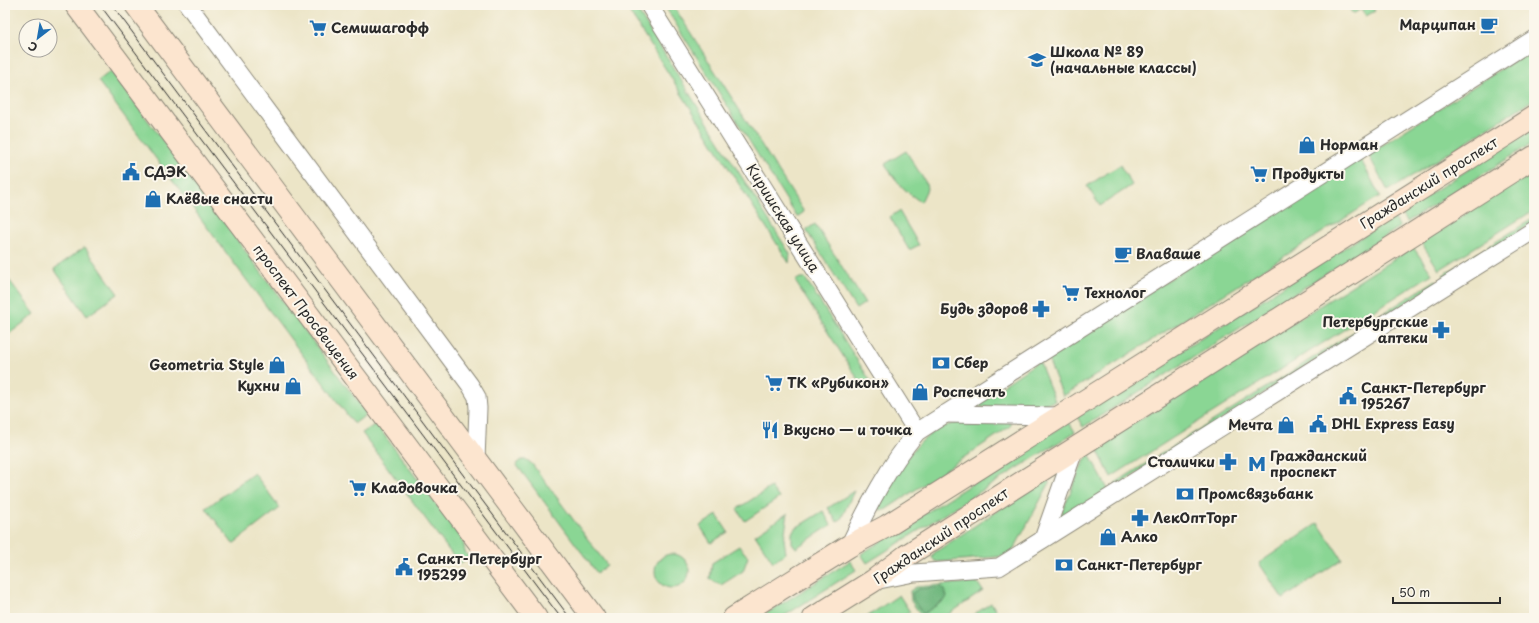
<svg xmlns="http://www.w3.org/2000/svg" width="1539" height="623" viewBox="0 0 1539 623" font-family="'Playpen Sans',sans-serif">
<rect width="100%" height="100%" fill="#fbf7ec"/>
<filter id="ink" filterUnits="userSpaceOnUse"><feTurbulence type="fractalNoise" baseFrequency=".025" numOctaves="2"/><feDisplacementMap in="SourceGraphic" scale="8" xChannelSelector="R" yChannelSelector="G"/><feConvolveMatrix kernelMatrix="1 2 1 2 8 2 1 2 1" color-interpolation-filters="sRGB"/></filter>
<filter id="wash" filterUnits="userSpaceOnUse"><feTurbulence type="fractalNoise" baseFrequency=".012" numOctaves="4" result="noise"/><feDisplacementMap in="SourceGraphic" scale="16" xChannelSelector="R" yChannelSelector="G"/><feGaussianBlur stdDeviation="0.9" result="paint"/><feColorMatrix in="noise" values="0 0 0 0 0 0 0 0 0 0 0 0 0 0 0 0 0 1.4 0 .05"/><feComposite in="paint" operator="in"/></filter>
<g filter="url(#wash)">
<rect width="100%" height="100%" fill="#ece5c7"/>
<g fill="#8ad694" stroke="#5a8060">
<path d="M625,5h9l156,249 -1,9z"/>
<path d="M664,5h9l131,207 -7,5z"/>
<path d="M1347,5h24l4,6 -9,5 -5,-7 -8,5z"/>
<path d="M1534,48v51l-146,92 -20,-37z"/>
<path d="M111,71l256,343 -13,10 -256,-343z"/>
<path d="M1534,128v14l-127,80 -6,-10z"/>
<path d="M906,151l20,32 1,6 -6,13c-17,-11 -25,-21 -36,-38z"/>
<path d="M1360,158l20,38 -317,200 -16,-39z"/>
<path d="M1120,165l12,20 -32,21 -13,-20z"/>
<path d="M1534,171v39l-95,60 -18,-28z"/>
<path d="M899,211l20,34 -10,5 -19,-33z"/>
<path d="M1393,217l7,10 -317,200 -6,-10z"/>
<path d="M1534,218v4l-89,56 -2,-3z"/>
<path d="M815,224l50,79 -9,6 -50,-79z"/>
<path d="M85,247l33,47 -31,22 -33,-47z"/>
<path d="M1413,247l19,27 -321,203 -15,-30z"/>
<path d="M800,278h5l66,104 -8,5 -68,-106z"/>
<path d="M9,280l26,34 -30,23v-54z"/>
<path d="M1436,280l2,3 -321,203 -2,-3z"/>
<path d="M1039,361l16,40c-23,8 -50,5 -74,6l-4,-4z"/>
<path d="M1005,419l6,3v3l-3,3 -123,82h-4l-3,-2 -1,-6c20,-29 40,-71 79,-79 15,-3 33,-3 49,-4z"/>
<path d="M1069,422l6,10 -208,131 -6,-9z"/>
<path d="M376,424l87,116 2,12 4,5 -10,7 -97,-131z"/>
<path d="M1089,454l20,37 -46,27 -2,-4 21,-49z"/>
<path d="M521,460h6l5,4 75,101 -10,8 -81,-109z"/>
<path d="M254,473l26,35 -47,36 -27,-36z"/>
<path d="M1045,479l4,3v2l-36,67 -7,5 -67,6 -4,-1 -3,-3 2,-5z"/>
<path d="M771,487l8,11 -34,23 -8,-12z"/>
<path d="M854,491l-13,28 -4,3 -9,-14z"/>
<path d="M823,511l8,14 -35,23 -4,-5v-10l2,-4z"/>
<path d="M788,513l-4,26 2,14 -13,9 -18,-27z"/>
<path d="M717,515l11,17 -17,11 -11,-17z"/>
<path d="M1318,523l24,36 -59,40 -24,-36z"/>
<path d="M739,546l9,11 -5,14 -22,14 -11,-6 2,-16z"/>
<circle cx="672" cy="571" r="17"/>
<path d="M850,561l6,9 -75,48h-22z"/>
<path d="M977,582l6,9 -40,27h-20l-12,-17 -1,-10 6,-4z"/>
<path d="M899,595l11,17 -9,6h-36z"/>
<path d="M991,603l5,7 -1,8h-26z"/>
</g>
<path fill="#6fb77e" stroke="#4d7154" d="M942,587l5,9 -2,4 -22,14 -10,-14 -1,-7 6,-4z"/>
</g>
<g filter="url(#ink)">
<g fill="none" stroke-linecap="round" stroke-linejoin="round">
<g stroke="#8c8879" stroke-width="19">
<g id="street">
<path d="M188,5l282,380 7,12 1,11 -2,52"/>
<path d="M649,5l268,427"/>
<path d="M945,414l116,2"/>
<path d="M1043,539l32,-91"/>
<path d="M849,546c19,-40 39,-79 68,-114l617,-393"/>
<path d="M874,581l40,-8 85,-6 535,-337"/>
</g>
</g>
<g stroke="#8c8879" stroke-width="24">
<g id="secondary">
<path d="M76,5l460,613"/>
<path d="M136,5l458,613"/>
<path d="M734,618l115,-72 38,-20 647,-409"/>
<path d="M814,618l59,-37 33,-25 628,-399"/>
</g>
</g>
<use href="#street" stroke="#fff" stroke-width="17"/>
<use href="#secondary" stroke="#fce5cf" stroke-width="22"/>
<g stroke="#2b2b2b" stroke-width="1">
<path d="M100,5l461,613"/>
<path d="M112,5l458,613"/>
</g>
</g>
</g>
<defs>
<g id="cafe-bare" transform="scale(1.38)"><path d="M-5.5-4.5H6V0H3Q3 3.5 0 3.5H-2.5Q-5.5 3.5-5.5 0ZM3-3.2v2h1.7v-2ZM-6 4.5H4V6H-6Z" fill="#1f6fb2" stroke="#fbf7ec" stroke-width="2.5" paint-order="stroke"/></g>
<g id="supermarket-bare" transform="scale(1.38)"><path d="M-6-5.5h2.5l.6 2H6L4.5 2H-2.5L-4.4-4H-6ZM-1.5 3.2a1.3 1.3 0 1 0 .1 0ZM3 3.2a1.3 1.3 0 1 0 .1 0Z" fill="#1f6fb2" stroke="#fbf7ec" stroke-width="2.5" paint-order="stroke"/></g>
<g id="school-bare" transform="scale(1.38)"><path d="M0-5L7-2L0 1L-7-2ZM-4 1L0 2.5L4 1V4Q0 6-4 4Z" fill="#1f6fb2" stroke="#fbf7ec" stroke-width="2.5" paint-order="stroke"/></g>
<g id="shop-bare" transform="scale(1.38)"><path d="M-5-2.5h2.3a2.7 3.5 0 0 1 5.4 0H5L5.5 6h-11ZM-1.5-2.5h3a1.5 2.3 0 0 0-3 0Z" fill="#1f6fb2" stroke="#fbf7ec" stroke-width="2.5" paint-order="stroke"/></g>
<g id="civic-bare" transform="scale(1.38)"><path d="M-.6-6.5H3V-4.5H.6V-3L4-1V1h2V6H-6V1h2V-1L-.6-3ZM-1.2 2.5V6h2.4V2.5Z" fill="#1f6fb2" stroke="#fbf7ec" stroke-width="2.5" paint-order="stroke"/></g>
<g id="pharmacy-bare" transform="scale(1.38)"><path d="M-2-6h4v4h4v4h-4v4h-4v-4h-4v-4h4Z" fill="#1f6fb2" stroke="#fbf7ec" stroke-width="2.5" paint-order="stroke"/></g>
<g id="bank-bare" transform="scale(1.38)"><path d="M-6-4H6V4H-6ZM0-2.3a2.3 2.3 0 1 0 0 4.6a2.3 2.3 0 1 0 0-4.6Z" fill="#1f6fb2" stroke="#fbf7ec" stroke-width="2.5" paint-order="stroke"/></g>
<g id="restaurant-bare" transform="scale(1.38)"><path d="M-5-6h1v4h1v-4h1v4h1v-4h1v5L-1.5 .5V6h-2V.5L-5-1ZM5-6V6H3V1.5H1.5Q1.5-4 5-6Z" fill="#1f6fb2" stroke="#fbf7ec" stroke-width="2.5" paint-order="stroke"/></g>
<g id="metro-bare" transform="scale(1.38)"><path d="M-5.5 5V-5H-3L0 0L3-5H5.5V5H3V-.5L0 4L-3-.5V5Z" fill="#1f6fb2" stroke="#fbf7ec" stroke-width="2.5" paint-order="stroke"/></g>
</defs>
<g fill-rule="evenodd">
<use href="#cafe-bare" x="1489" y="25"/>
<use href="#supermarket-bare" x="318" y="28"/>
<use href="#school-bare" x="1037" y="60"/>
<use href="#shop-bare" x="1307" y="145"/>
<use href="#civic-bare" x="131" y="172"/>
<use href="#supermarket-bare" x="1259" y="174"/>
<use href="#shop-bare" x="153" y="199"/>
<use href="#cafe-bare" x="1123" y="254"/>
<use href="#supermarket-bare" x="1071" y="293"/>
<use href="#pharmacy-bare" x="1041" y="309"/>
<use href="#pharmacy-bare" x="1441" y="330"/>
<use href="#bank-bare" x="941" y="363"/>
<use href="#shop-bare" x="277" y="365"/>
<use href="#supermarket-bare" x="774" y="383"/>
<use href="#shop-bare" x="293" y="386"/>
<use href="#shop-bare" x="920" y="392"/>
<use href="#civic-bare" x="1348" y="396"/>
<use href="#civic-bare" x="1318" y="424"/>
<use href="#shop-bare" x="1286" y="425"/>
<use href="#restaurant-bare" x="770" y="430"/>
<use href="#pharmacy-bare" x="1228" y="462"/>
<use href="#metro-bare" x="1257" y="464"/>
<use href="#supermarket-bare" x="358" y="488"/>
<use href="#bank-bare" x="1185" y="494"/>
<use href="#pharmacy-bare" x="1140" y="518"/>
<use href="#shop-bare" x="1108" y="537"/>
<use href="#bank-bare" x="1064" y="565"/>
<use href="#civic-bare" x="404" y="567"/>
</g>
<g text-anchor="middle" stroke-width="4" stroke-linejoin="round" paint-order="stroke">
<g font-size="14" font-weight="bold" fill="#2b2b2b" stroke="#fbf7ec" text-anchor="start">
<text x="1476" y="30" text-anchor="end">Марципан</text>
<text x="331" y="33">Семишагофф</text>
<text x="1050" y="57">Школа № 89<tspan x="1050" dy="16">(начальные классы)</tspan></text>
<text x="1320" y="150">Норман</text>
<text x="144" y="177">СДЭК</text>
<text x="1272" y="179">Продукты</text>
<text x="166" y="204">Клёвые снасти</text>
<text x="1136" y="259">Влаваше</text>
<text x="1084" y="298">Технолог</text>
<text x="1028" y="314" text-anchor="end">Будь здоров</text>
<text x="1428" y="327" text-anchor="end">Петербургские<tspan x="1428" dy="16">аптеки</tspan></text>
<text x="954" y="368">Сбер</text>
<text x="264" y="370" text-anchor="end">Geometria Style</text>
<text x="787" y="388">ТК «Рубикон»</text>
<text x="280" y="391" text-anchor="end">Кухни</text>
<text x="1361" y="393">Санкт-Петербург<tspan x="1361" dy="16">195267</tspan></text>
<text x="933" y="397">Роспечать</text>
<text x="1331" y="429">DHL Express Easy</text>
<text x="1273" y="430" text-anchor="end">Мечта</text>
<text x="783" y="435">Вкусно — и точка</text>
<text x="1270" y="461">Гражданский<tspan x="1270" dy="16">проспект</tspan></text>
<text x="1215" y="467" text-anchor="end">Столички</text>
<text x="371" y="493">Кладовочка</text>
<text x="1198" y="499">Промсвязьбанк</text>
<text x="1153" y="523">ЛекОптТорг</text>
<text x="1121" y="542">Алко</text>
<text x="417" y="564">Санкт-Петербург<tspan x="417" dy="16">195299</tspan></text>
<text x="1077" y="570">Санкт-Петербург</text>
</g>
<g font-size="14" fill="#2b2b2b" stroke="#fbf7ec">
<text transform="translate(1429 183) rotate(-32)" y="5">Гражданский проспект</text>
<text transform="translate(783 218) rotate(58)" y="5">Киришская улица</text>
<text transform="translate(306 312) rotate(53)" y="5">проспект Просвещения</text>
<text transform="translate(941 536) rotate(-34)" y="5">Гражданский проспект</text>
</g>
</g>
<rect width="1539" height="623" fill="none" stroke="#fbf7ec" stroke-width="20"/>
<g transform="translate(38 38) rotate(211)"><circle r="19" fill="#fbf7ec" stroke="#a8a59f"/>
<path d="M0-3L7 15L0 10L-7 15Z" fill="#1f6fb2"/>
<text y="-6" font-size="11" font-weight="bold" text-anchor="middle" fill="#2b2b2b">С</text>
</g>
<path d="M1393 597v6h107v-6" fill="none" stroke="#2b2b2b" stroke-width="2"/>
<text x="1399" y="597" font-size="12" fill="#2b2b2b" stroke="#fbf7ec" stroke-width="3" paint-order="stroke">50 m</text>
</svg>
